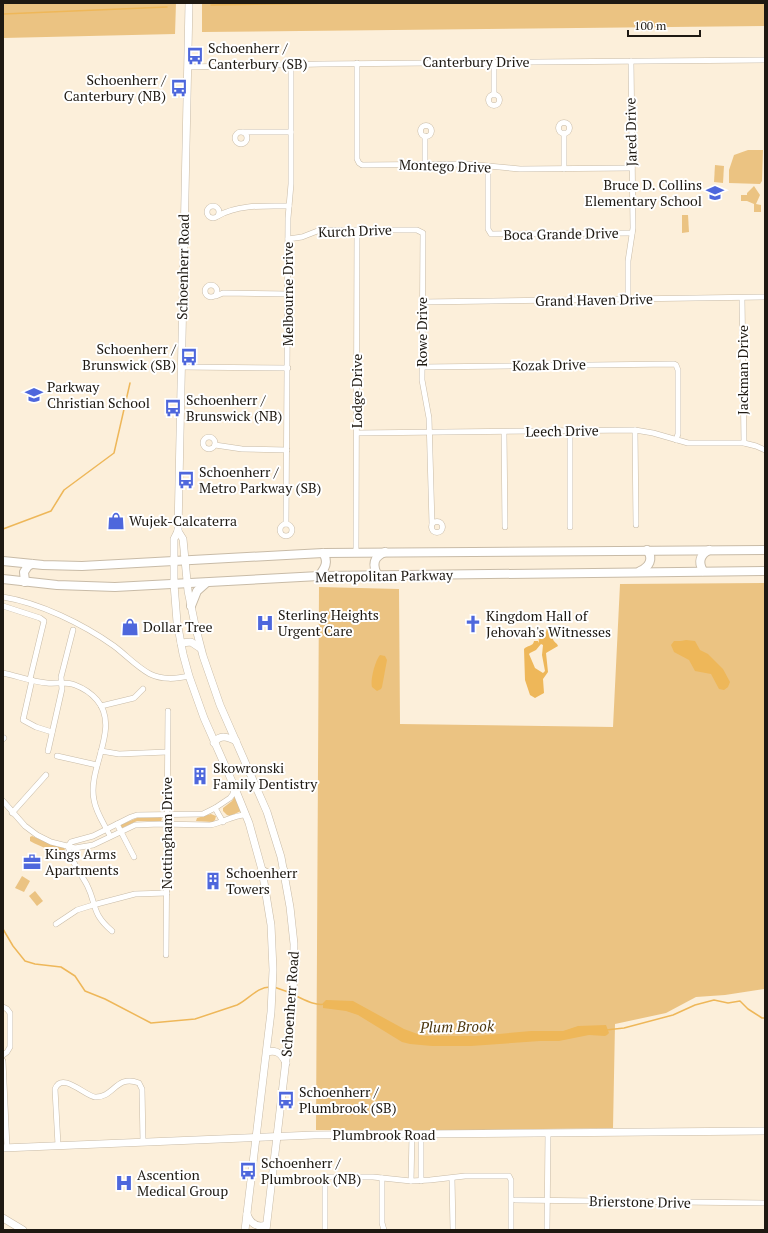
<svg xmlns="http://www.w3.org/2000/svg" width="768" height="1233" viewBox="0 0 768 1233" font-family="'PT Serif',serif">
<rect width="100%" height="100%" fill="#fcefda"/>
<g fill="#ebc382">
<path d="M3,3h173l-1,31 -172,4z"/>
<path d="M202,3h563v23l-563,6z"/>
<path d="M748,150h15l-1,31 -2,3 -31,-1v-13l5,-15z"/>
<path d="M715,165l9,1 -1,17 -9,-1z"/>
<path d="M754,186l6,9 -4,9 5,1v7h-7v-8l-7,-3h-6v-6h6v-2z"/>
<path d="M682,215h6l1,17 -7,1z"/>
<path d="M765,583l-1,406 -39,6 -29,2 -30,16 -51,11 -2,104 -131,2h-166l3,-543 80,2 1,135 213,3 7,-143z"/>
<path d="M235,796l6,15 -11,5 -3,-1 -4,-4v-3l9,-7z"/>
<path d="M211,814l5,2 -1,4 -2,2 -17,-1 1,-3z"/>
<path d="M161,817l1,2 -1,2h-24l-15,7 -2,-3 17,-7z"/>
<path d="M32,836l21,9 11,2 1,4 -2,1c-12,-1 -22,-5 -33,-11v-4z"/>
<path d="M22,876l8,5 -6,11 -9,-4z"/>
<path d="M35,891l8,10 -6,5 -8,-10z"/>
</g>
<g fill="#eeb759" fill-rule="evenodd">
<path d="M547,628c5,4 4,12 10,16l1,2 -12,7 2,19 -5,7 1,14 -9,5 -5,-3 -5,-15 -1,-31c3,-4 9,-2 10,-8h4l1,2 -1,-11h3l2,4h2zM541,644l2,1 -1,10 3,16 -2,2 -8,-5 -6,-14 1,-1 6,-3z"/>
<path d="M686,640l9,1 5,9 8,4 15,15 7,13 -2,5 -4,3 -5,-1 -8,-15 -16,-3 -6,-11 -15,-8 -3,-7 3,-4h7z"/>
<path d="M380,655l5,1 2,4 -5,27 -1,2 -4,2 -5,-4c-2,-7 3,-26 8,-32z"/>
<path d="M326,1000l27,1 51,28 19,7h53l55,-5h32l15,-5 28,-1 3,8 -2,2 -2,1 -16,-1 -30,6h-19l-69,5h-39l-22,-2 -8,-2 -44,-27 -12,-4 -23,-3v-5z"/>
</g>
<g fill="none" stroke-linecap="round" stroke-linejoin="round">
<g stroke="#eeb759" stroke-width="1.5">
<path d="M211,5l129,-2"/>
<path d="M3,14l164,-7"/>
<path d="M3,529l48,-18 13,-21 50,-37 16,-70"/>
<path d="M3,929l10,17 12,15 10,3 26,3 14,9 10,15 20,8 46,24 44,-4 42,-14c11,-5 20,-18 33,-18"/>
<path d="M274,987l17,6"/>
<path d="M296,996c9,4 19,10 29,8"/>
<path d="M606,1030l18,-2 49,-13 22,-10 19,-5 14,3 12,-2 8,8 14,9h3"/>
</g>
<g stroke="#c8bba7" stroke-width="6">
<g id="street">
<path d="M494,62v33"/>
<path d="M357,63v96l2,4 3,2 105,-1 53,5 112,-1"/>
<path d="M188,67l134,-3 443,-4"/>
<circle cx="494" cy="100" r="5.5"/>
<circle cx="564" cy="128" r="5.5"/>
<circle cx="426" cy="131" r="5.5"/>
<circle cx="241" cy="138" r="6"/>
<path d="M243,132h48"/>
<path d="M564,133v36"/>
<path d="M425,136v28"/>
<path d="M488,166v63l3,5 141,-1"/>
<circle cx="213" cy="212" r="6"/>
<path d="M218,216c20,-12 48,-10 71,-10"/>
<path d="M288,239l14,-2 18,-7h97l6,3 -1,147 7,38 3,106"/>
<circle cx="211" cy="291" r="6"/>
<path d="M216,296l7,-3 65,1"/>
<path d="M742,298l2,145"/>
<path d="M628,299v-38l5,-33 -2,-167"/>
<path d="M422,302l343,-5"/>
<path d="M181,367l107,1"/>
<path d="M422,367l252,-3 2,1 2,5v64l-2,6"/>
<path d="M635,430l1,95"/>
<path d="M570,431v96"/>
<path d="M504,432l1,95"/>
<path d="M357,433l278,-3 18,3 35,10h56l12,3 9,4"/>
<circle cx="209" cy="443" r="6"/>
<path d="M215,445l27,4 45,1"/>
<circle cx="437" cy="527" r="5.5"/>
<path d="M286,524l2,-306 3,-34v-119"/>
<circle cx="286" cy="530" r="6"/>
<path d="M356,552l1,-322"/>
<path d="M3,597c37,6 80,27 111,49 12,9 23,21 36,28 13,6 25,5 39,2"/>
<path d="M3,606l37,12 4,3 -14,58"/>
<path d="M3,673c14,3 30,9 44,10 9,1 19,-2 28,2 8,3 16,8 22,15 24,28 -10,68 -3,100 2,13 11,25 16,36"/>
<path d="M32,680l-9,40 13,7 16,5"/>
<path d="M101,706l33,-8 9,-9"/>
<path d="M3,739l1,-1"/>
<path d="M48,751l14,-62 -1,-12 12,-47"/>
<path d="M101,751l18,3 48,-2"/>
<path d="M57,756l40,9"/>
<path d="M3,801l22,25 12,9 14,7 24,6 18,-3 42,-20 25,-1 50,1c12,-2 23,-10 36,-10"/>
<path d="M215,808l8,14"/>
<path d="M12,813l34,-38"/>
<path d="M117,824l17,33"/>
<path d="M68,846l3,-4 22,-6 38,-19 6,-2 66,-1 12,-6 15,-10 3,-4 1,-8"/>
<path d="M68,846c3,16 12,26 19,39 10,20 4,28 25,46"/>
<path d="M56,924l21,-14 16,-5 42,-11 32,-1"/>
<path d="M166,955l2,-244"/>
<path d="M3,1007l4,2 3,4v34l-3,5 -4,3"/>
<path d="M3,1061l4,87"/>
<path d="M421,1135v46"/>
<path d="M58,1145l-3,-56c7,-18 30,7 40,8 19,1 21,-23 44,-14l3,6 1,53"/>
<path d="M382,1178v45l2,7"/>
<path d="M452,1178l1,52"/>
<path d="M411,1181l1,-46"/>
<path d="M515,1200l250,3"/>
<path d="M325,1230v-49l3,-4h45l38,4 19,-1 35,-4h44l2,4v50"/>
<path d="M547,1230l1,-97"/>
</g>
</g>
<g stroke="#c8bba7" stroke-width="8">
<g id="secondary">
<path d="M189,3l-11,528 -4,8v45l3,38 6,32 6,22 15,42 30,68 15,37 13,47 9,55 2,45 -2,42 -26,218"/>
<path d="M178,531l5,8 5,52 7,34 8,31 17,49 47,107 14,45 9,50 4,37 -1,56 -27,230"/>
<path d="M181,643l10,-1 9,6"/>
<path d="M214,743c6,-9 14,-6 22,-2"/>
<path d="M262,870c8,5 14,7 22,0"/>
<path d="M267,1052c10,-3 15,2 19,11"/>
<path d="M3,1148l311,-13 451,-4"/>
<path d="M247,1214c3,9 10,14 19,11"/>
<path d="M3,1218l20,12"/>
</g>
</g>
<g stroke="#c8bba7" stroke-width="10">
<g id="primary">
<path d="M3,561l40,4 39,1 241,-13 442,-3"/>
<path d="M640,571c9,-4 14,-12 7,-21"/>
<path d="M703,571c-5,-9 -3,-16 6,-21"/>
<path d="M319,576c6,-8 10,-14 4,-23"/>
<path d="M378,576c-6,-11 -5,-19 7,-24"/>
<path d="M3,579l54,6 58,2 204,-11 446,-5"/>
<path d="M25,582l-1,-10 4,-6 4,-2"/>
<path d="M191,606l6,-15 9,-8"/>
</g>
</g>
<use href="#street" stroke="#fff" stroke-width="5"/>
<use href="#secondary" stroke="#fff" stroke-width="7"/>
<use href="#primary" stroke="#fff" stroke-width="8"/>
</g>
<defs>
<g id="bus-bare" transform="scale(1.38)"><path d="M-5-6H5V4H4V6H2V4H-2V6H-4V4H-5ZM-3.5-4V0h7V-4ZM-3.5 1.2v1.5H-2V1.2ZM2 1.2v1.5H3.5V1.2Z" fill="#4e67dc" stroke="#fff" stroke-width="2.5" paint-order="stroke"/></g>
<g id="school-bare" transform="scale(1.38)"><path d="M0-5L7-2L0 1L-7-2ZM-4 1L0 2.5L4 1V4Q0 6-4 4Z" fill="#4e67dc" stroke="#fff" stroke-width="2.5" paint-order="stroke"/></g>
<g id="shop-bare" transform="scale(1.38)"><path d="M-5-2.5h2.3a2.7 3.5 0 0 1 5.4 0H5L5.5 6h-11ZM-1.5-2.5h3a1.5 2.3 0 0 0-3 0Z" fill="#4e67dc" stroke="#fff" stroke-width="2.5" paint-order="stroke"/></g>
<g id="hospital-bare" transform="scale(1.38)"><path d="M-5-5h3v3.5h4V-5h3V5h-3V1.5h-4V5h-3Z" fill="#4e67dc" stroke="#fff" stroke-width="2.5" paint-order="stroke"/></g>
<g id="church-bare" transform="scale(1.38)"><path d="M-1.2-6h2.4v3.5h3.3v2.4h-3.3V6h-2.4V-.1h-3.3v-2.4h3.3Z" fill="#4e67dc" stroke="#fff" stroke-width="2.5" paint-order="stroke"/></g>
<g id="building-bare" transform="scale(1.38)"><path d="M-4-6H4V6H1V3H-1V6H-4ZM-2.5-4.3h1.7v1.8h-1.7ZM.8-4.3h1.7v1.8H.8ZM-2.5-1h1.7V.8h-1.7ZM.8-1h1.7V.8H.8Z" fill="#4e67dc" stroke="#fff" stroke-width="2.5" paint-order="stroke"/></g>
<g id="office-bare" transform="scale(1.38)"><path d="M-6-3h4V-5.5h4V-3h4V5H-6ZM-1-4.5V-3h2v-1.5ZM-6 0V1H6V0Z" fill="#4e67dc" stroke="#fff" stroke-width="2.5" paint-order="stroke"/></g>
</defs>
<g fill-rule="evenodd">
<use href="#bus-bare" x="195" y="56"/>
<use href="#bus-bare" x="179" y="88"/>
<use href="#school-bare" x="715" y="193"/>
<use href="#bus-bare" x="189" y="357"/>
<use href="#school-bare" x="34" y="395"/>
<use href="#bus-bare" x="173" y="408"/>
<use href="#bus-bare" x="186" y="480"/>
<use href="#shop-bare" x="116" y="521"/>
<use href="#hospital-bare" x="265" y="623"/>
<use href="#church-bare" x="473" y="624"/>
<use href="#shop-bare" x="130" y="627"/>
<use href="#building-bare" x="200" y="776"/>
<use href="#office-bare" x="32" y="862"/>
<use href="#building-bare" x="213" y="881"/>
<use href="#bus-bare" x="286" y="1100"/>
<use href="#bus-bare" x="248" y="1171"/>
<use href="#hospital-bare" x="124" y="1183"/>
</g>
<g text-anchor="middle" stroke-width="4" stroke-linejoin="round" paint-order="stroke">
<g font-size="14" fill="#1e1912" stroke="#fff" text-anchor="start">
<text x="208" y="53">Schoenherr /<tspan x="208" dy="16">Canterbury (SB)</tspan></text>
<text x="166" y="85" text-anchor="end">Schoenherr /<tspan x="166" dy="16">Canterbury (NB)</tspan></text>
<text x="702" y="190" text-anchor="end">Bruce D. Collins<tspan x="702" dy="16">Elementary School</tspan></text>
<text x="176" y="354" text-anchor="end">Schoenherr /<tspan x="176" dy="16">Brunswick (SB)</tspan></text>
<text x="47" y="392">Parkway<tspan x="47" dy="16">Christian School</tspan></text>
<text x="186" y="405">Schoenherr /<tspan x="186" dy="16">Brunswick (NB)</tspan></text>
<text x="199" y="477">Schoenherr /<tspan x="199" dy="16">Metro Parkway (SB)</tspan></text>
<text x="129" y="526">Wujek-Calcaterra</text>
<text x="278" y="620">Sterling Heights<tspan x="278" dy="16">Urgent Care</tspan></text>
<text x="486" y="621">Kingdom Hall of<tspan x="486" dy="16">Jehovah's Witnesses</tspan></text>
<text x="143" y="632">Dollar Tree</text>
<text x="213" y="773">Skowronski<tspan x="213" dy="16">Family Dentistry</tspan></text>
<text x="45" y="859">Kings Arms<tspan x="45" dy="16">Apartments</tspan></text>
<text x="226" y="878">Schoenherr<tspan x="226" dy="16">Towers</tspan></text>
<text x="299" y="1097">Schoenherr /<tspan x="299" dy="16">Plumbrook (SB)</tspan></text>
<text x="261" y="1168">Schoenherr /<tspan x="261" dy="16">Plumbrook (NB)</tspan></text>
<text x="137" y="1180">Ascention<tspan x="137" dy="16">Medical Group</tspan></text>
</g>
<g font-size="14" fill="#1e1912" stroke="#fff">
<text x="476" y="67">Canterbury Drive</text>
<text transform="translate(631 132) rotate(-91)" y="5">Jared Drive</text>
<text transform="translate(445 166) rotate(2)" y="5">Montego Drive</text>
<text transform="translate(355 231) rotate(-2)" y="5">Kurch Drive</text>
<text transform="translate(561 234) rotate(-1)" y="5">Boca Grande Drive</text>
<text transform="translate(183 267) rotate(-89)" y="5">Schoenherr Road</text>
<text transform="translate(288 294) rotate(-90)" y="5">Melbourne Drive</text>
<text transform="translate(594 300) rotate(-1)" y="5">Grand Haven Drive</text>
<text transform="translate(422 332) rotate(-90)" y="5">Rowe Drive</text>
<text transform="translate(549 365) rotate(-1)" y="5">Kozak Drive</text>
<text transform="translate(743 370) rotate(-90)" y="5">Jackman Drive</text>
<text transform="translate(357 391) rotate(-90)" y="5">Lodge Drive</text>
<text transform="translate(562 431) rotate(-1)" y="5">Leech Drive</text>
<text transform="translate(384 576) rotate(-1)" y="5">Metropolitan Parkway</text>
<text transform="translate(167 833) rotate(-90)" y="5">Nottingham Drive</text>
<text transform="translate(290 1004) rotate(-86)" y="5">Schoenherr Road</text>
<text x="384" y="1140">Plumbrook Road</text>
<text transform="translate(640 1202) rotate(1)" y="5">Brierstone Drive</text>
</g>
<g font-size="15" font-style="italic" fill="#4d370e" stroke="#fff">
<text transform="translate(457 1027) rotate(-1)" y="5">Plum Brook</text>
</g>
</g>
<rect width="768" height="1233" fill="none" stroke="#1e1912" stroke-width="8"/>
<path d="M628 30v6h72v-6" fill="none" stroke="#1e1912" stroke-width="2"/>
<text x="634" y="30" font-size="12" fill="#1e1912" stroke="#ffffff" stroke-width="3" paint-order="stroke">100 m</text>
</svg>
